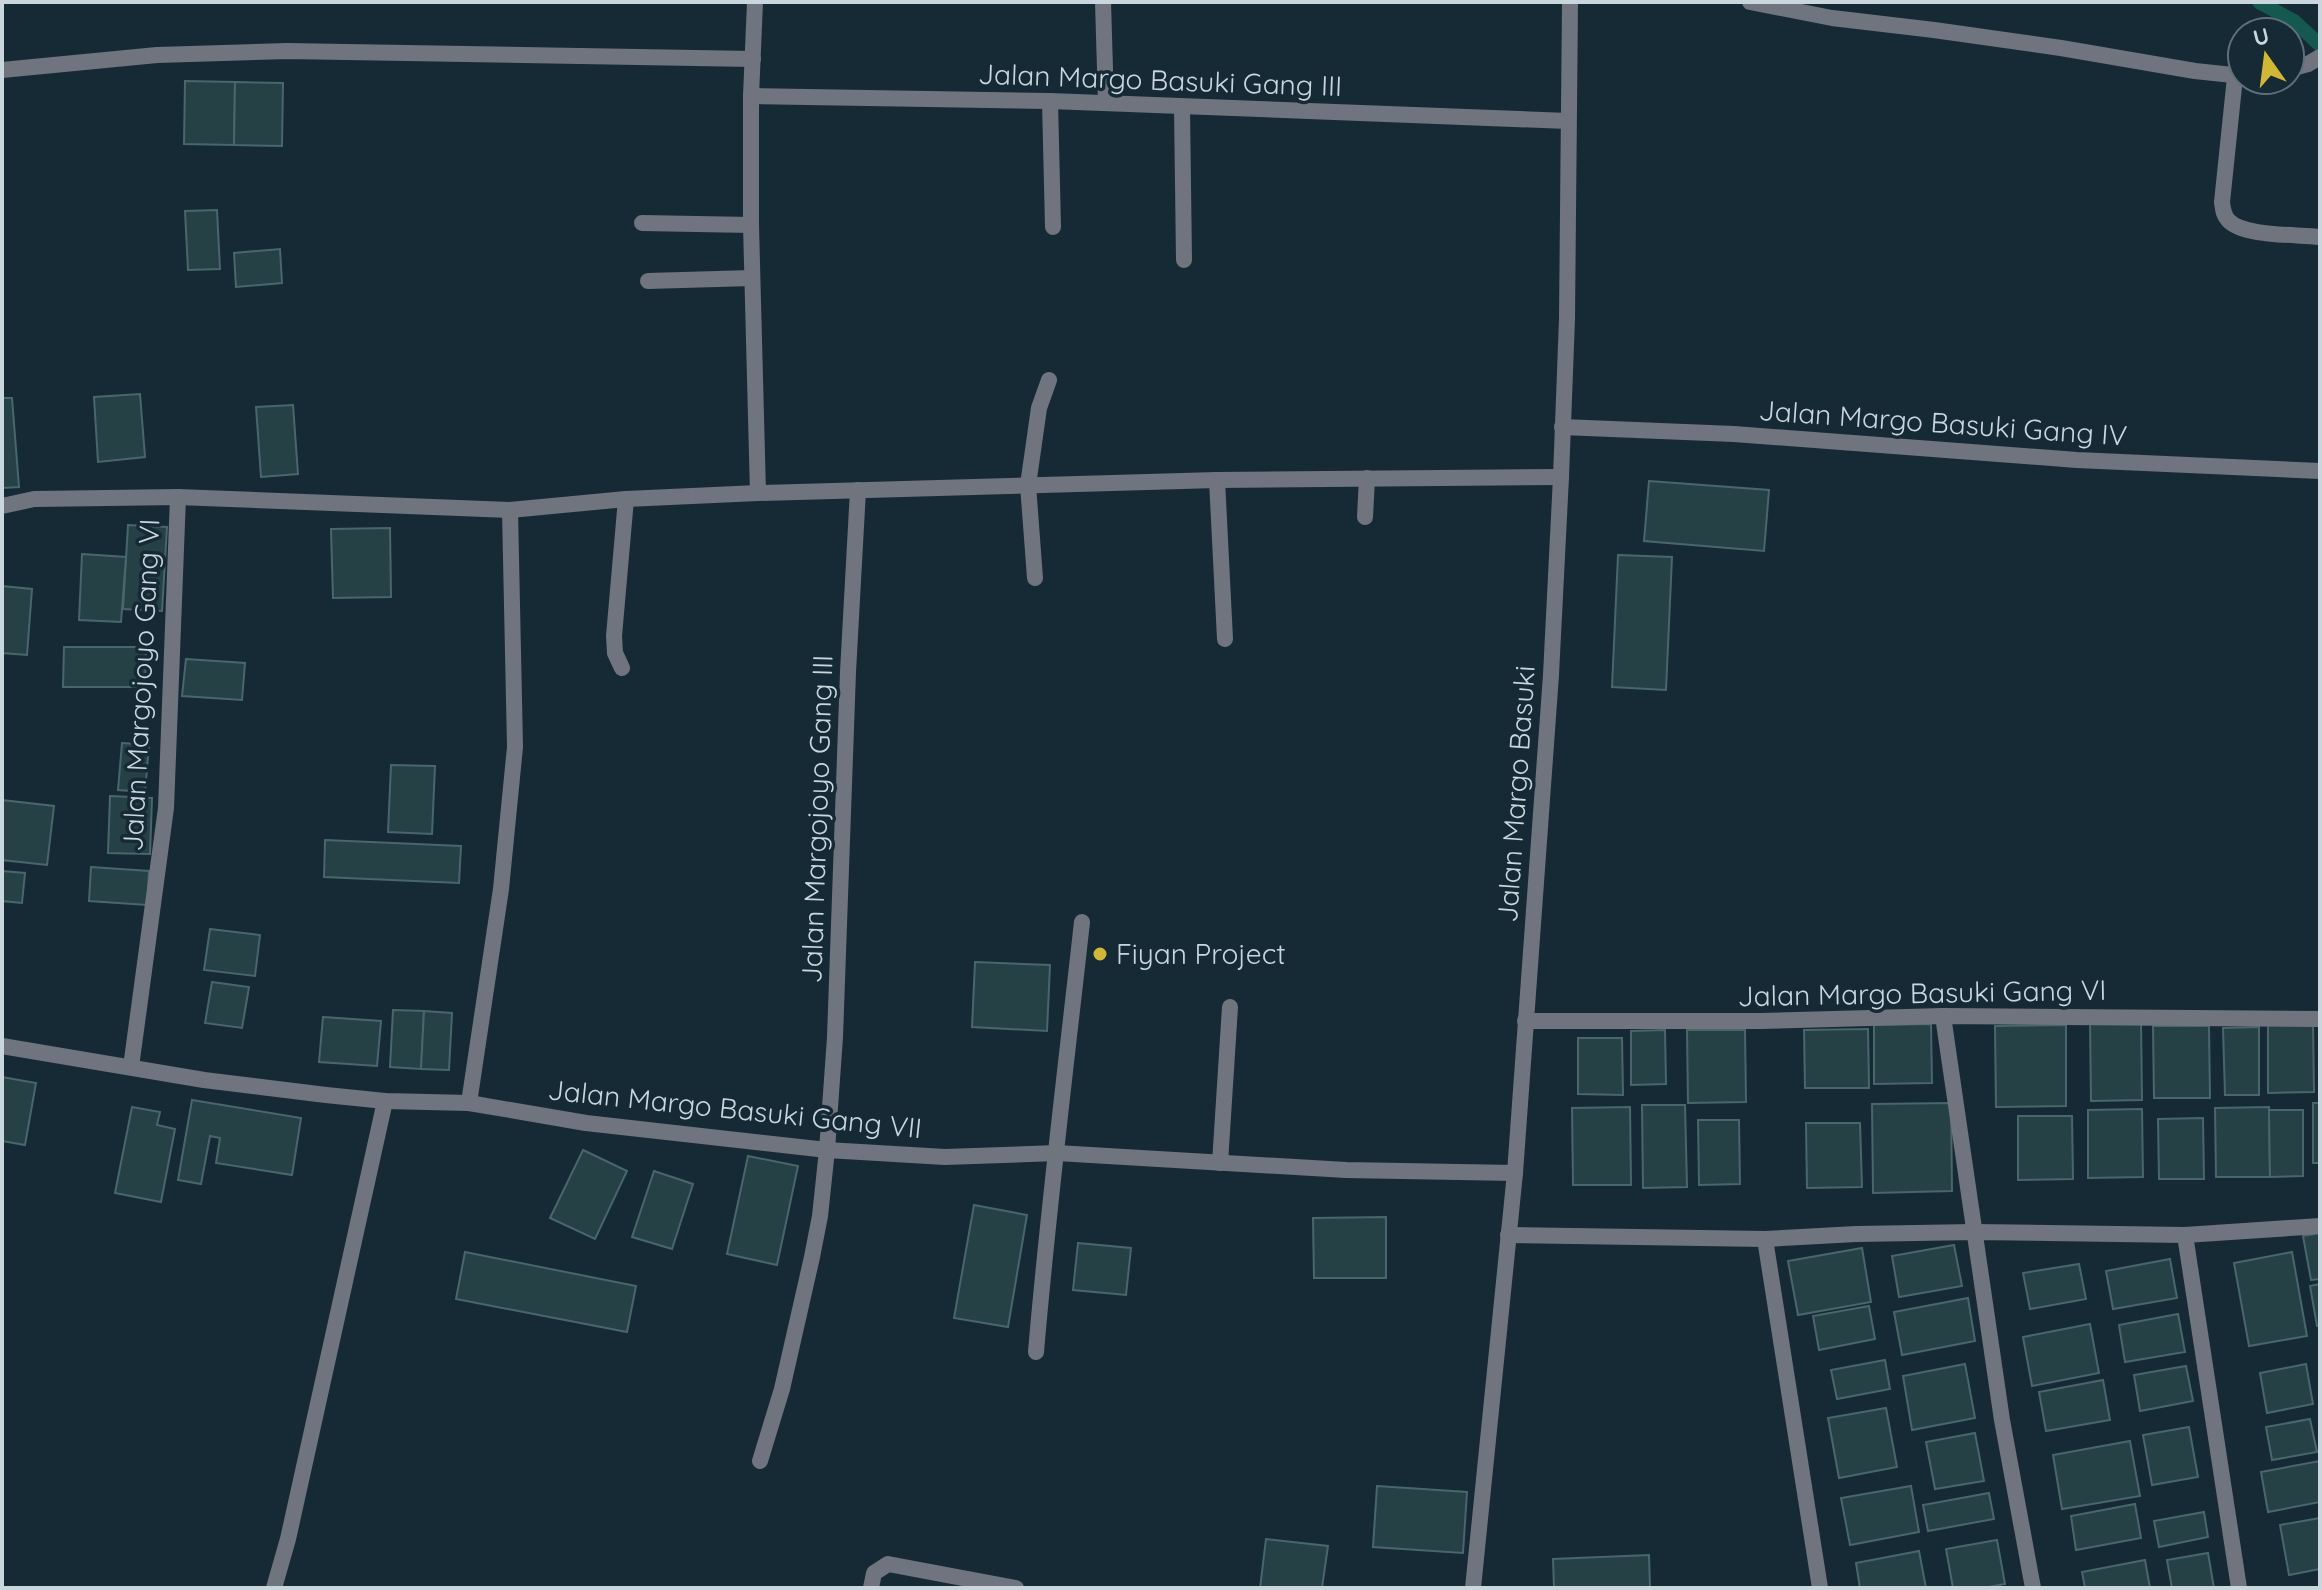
<svg xmlns="http://www.w3.org/2000/svg" width="2322" height="1590" viewBox="0 0 2322 1590" font-family="Quicksand,sans-serif">
<rect width="100%" height="100%" fill="#162a36"/>
<g fill="none" stroke-linecap="round" stroke-linejoin="round">
<path stroke="#15584f" stroke-width="14" d="M2259,2l35,19 26,24"/>
</g>
<g fill="#254146" stroke="#49666c" stroke-width="2">
<path d="M185,81l50,1 -1,63 -50,-1z"/>
<path d="M235,82l48,1 -1,63 -48,-1z"/>
<path d="M217,210l3,59 -32,1 -3,-59z"/>
<path d="M280,249l2,34 -46,4 -2,-34z"/>
<path d="M140,394l5,63 -47,5 -4,-65z"/>
<path d="M2,398h10l7,89 -17,1z"/>
<path d="M293,405l5,69 -37,3 -5,-70z"/>
<path d="M1649,481l120,9 -5,61 -120,-10z"/>
<path d="M128,525l39,2 -5,84 -39,-2z"/>
<path d="M390,528l1,69 -58,1 -2,-69z"/>
<path d="M82,554l44,3 -5,65 -42,-2z"/>
<path d="M1618,555l54,2 -6,133 -54,-3z"/>
<path d="M2,586l30,3 -5,66 -25,-2z"/>
<path d="M64,647h82l-1,40h-82z"/>
<path d="M186,659l59,4 -3,37 -60,-4z"/>
<path d="M122,743l27,2 -4,47 -27,-2z"/>
<path d="M391,765l44,1 -3,68 -44,-2z"/>
<path d="M110,796l42,2 -2,56 -42,-1z"/>
<path d="M2,800l52,6 -7,59 -45,-5z"/>
<path d="M325,840l136,6 -2,37 -135,-6z"/>
<path d="M91,867l58,4 -2,34 -58,-4z"/>
<path d="M2,871l23,2 -3,30 -20,-2z"/>
<path d="M210,929l50,6 -5,41 -51,-6z"/>
<path d="M975,962l75,3 -3,66 -75,-4z"/>
<path d="M212,982l37,5 -7,41 -37,-5z"/>
<path d="M393,1010l31,1 -3,58 -31,-2z"/>
<path d="M424,1011l28,2 -3,57 -28,-1z"/>
<path d="M323,1017l58,4 -4,45 -58,-4z"/>
<path d="M2090,1021h51l1,79 -51,1z"/>
<path d="M2268,1023h45l1,69 -46,1z"/>
<path d="M1931,1024l1,59 -58,1v-59z"/>
<path d="M2066,1025v81l-70,1 -1,-81z"/>
<path d="M2153,1026h56l1,72h-56z"/>
<path d="M2259,1027v68h-34l-2,-67z"/>
<path d="M1868,1029l1,59h-64l-1,-58z"/>
<path d="M1665,1030l1,54 -35,1v-54z"/>
<path d="M1687,1030h58l1,72 -58,1z"/>
<path d="M1578,1038h44l1,57 -45,-1z"/>
<path d="M2,1077l34,6 -11,62 -23,-4z"/>
<path d="M192,1100l109,18 -9,57 -76,-12 4,-25 -10,-2 -9,48 -23,-4z"/>
<path d="M1951,1103l1,88 -79,2 -1,-89z"/>
<rect x="2313" y="1103" width="7" height="60"/>
<path d="M1642,1105h43l2,82 -44,1z"/>
<path d="M132,1107l28,5 -3,13 18,4 -14,73 -46,-9z"/>
<path d="M1630,1107l1,78h-58l-1,-77z"/>
<path d="M2269,1107l1,70h-54l-1,-69z"/>
<path d="M2142,1109l1,68 -55,1v-68z"/>
<path d="M2269,1110h34v66l-33,1z"/>
<path d="M2018,1116h54l1,63 -55,1z"/>
<path d="M2203,1118l1,61h-45l-1,-60z"/>
<path d="M1698,1120h41l1,64 -41,1z"/>
<path d="M1806,1123h54l2,64 -55,1z"/>
<path d="M583,1150l44,21 -32,68 -45,-21z"/>
<path d="M748,1156l50,10 -21,99 -50,-11z"/>
<path d="M654,1171l39,13 -21,65 -40,-12z"/>
<path d="M974,1205l53,10 -19,112 -54,-9z"/>
<path d="M1386,1217v61h-72l-1,-60z"/>
<path d="M2320,1233v46l-9,1 -8,-44z"/>
<path d="M1078,1243l53,5 -5,47 -53,-5z"/>
<path d="M1954,1245l8,41 -63,11 -7,-41z"/>
<path d="M1862,1248l9,54 -73,13 -10,-54z"/>
<path d="M465,1252l171,34 -9,46 -171,-33z"/>
<path d="M2292,1252l15,84 -58,10 -15,-83z"/>
<path d="M2170,1259l7,39 -64,11 -7,-38z"/>
<path d="M2079,1264l7,35 -56,10 -7,-36z"/>
<path d="M2320,1284v41l-3,1 -7,-40z"/>
<path d="M1968,1298l7,43 -73,14 -8,-43z"/>
<path d="M1869,1306l6,33 -56,11 -6,-34z"/>
<path d="M2178,1314l7,38 -60,10 -6,-37z"/>
<path d="M2090,1324l9,49 -67,13 -9,-49z"/>
<path d="M1885,1360l5,29 -53,10 -6,-29z"/>
<path d="M1965,1364l10,54 -63,12 -9,-54z"/>
<path d="M2306,1364l7,40 -46,9 -7,-40z"/>
<path d="M2186,1366l7,35 -53,10 -6,-36z"/>
<path d="M2103,1380l7,40 -64,11 -7,-39z"/>
<path d="M1886,1408l11,59 -58,11 -11,-60z"/>
<path d="M2310,1419l7,33 -45,8 -6,-33z"/>
<path d="M2189,1427l9,50 -46,8 -9,-50z"/>
<path d="M1975,1433l9,48 -49,8 -9,-47z"/>
<path d="M2130,1441l10,55 -78,13 -9,-54z"/>
<path d="M2320,1461v41l-52,10 -7,-40z"/>
<path d="M1377,1486l90,6 -4,61 -90,-6z"/>
<path d="M1911,1486l8,46 -69,13 -9,-47z"/>
<path d="M1989,1493l5,26 -66,12 -5,-26z"/>
<path d="M2135,1504l6,34 -65,12 -5,-34z"/>
<path d="M2204,1512l4,25 -49,10 -5,-26z"/>
<path d="M2320,1518v51l-31,6 -9,-50z"/>
<path d="M1266,1539l62,7 -6,42h-62z"/>
<path d="M1997,1540l8,44 -22,4h-30l-7,-39z"/>
<path d="M1919,1551l7,37h-66l-4,-25z"/>
<path d="M2208,1553l6,35h-42l-5,-28z"/>
<path d="M1649,1555l1,33h-96l-1,-29z"/>
<path d="M2145,1560l5,28h-65l-3,-16z"/>
</g>
<g fill="none" stroke-linecap="round" stroke-linejoin="round">
<g stroke="#70747e" stroke-width="16">
<path d="M642,223l109,2"/>
<path d="M131,1067l35,-259 12,-311"/>
</g>
<g stroke="#70747e" stroke-width="16">
<path d="M755,2l-4,94v129l7,268 459,-13 344,-3"/>
<path d="M1103,2l3,101"/>
<path d="M1750,2l82,16 102,12 127,18 134,23 47,5"/>
<path d="M2290,69l18,-5 12,-7"/>
<path d="M2,70l155,-15 130,-4 466,8"/>
<path d="M2235,77l-13,125c1,7 1,12 6,18 15,17 69,14 92,17"/>
<path d="M751,96l299,5 518,20"/>
<path d="M1050,101l3,126"/>
<path d="M1182,107l2,153"/>
<path d="M648,281l104,-3"/>
<path d="M1562,427l172,7 343,26 243,11"/>
<path d="M1217,480l8,159"/>
<path d="M2,506l32,-7 144,-2 332,13 116,-11 132,-6"/>
<path d="M1365,517l2,-39"/>
<path d="M1035,578l-7,-93 11,-77 10,-28"/>
<path d="M622,668l-7,-15 -1,-17 12,-137"/>
<path d="M1943,1016l59,404 31,168"/>
<path d="M1525,1021h237l181,-5 377,3"/>
<path d="M2,1046l202,34 122,15 59,6 84,2 117,20 241,27 118,7 112,-4 289,17 169,3"/>
<path d="M469,1103l32,-214 14,-142 -5,-237"/>
<path d="M1220,1163l10,-156"/>
<path d="M1508,1235l257,4 91,-5 118,-2 211,3 135,-9"/>
<path d="M2185,1235l54,353"/>
<path d="M1765,1239l55,349"/>
<path d="M1036,1352c12,-143 30,-286 46,-430"/>
<path d="M760,1461l22,-72 30,-132 8,-41 7,-66 8,-113 13,-365 10,-182"/>
<path d="M274,1588l14,-49 97,-438"/>
<path d="M871,1588l3,-15 14,-9 128,24"/>
<path d="M1473,1588l42,-415 36,-498 10,-198 6,-158 3,-317"/>
</g>
</g>
<circle fill="#d1b736" stroke="#162a36" stroke-width="3" cx="1100" cy="954" r="8"/>
<g text-anchor="middle" stroke-width="7" stroke-linejoin="round" paint-order="stroke">
<g font-size="28" fill="#c9d6de" stroke="#162a36">
<text transform="translate(1160 80) rotate(2)" y="10">Jalan Margo Basuki Gang III</text>
<text transform="translate(1943 423) rotate(4)" y="10">Jalan Margo Basuki Gang IV</text>
<text transform="translate(141 685) rotate(-87)" y="10">Jalan Margojoyo Gang VI</text>
<text transform="translate(1516 794) rotate(-86)" y="10">Jalan Margo Basuki</text>
<text transform="translate(817 819) rotate(-88)" y="10">Jalan Margojoyo Gang III</text>
<text transform="translate(1922 993) rotate(-1)" y="10">Jalan Margo Basuki Gang VI</text>
<text transform="translate(735 1109) rotate(6)" y="10">Jalan Margo Basuki Gang VII</text>
</g>
<g font-size="28" fill="#c9d6de" stroke="#162a36" text-anchor="start">
<text x="1116" y="964">Fiyan Project</text>
</g>
</g>
<rect width="2322" height="1590" fill="none" stroke="#c9d6de" stroke-width="8"/>
<g transform="translate(2266 56) rotate(346)"><circle r="38" fill="#162a36" stroke="#5e6f79" stroke-width="2"/>
<path d="M0-6L14 30L0 20L-14 30Z" fill="#d1b736"/>
<text y="-12" font-size="22" font-weight="bold" text-anchor="middle" fill="#c9d6de">U</text>
</g>
</svg>
